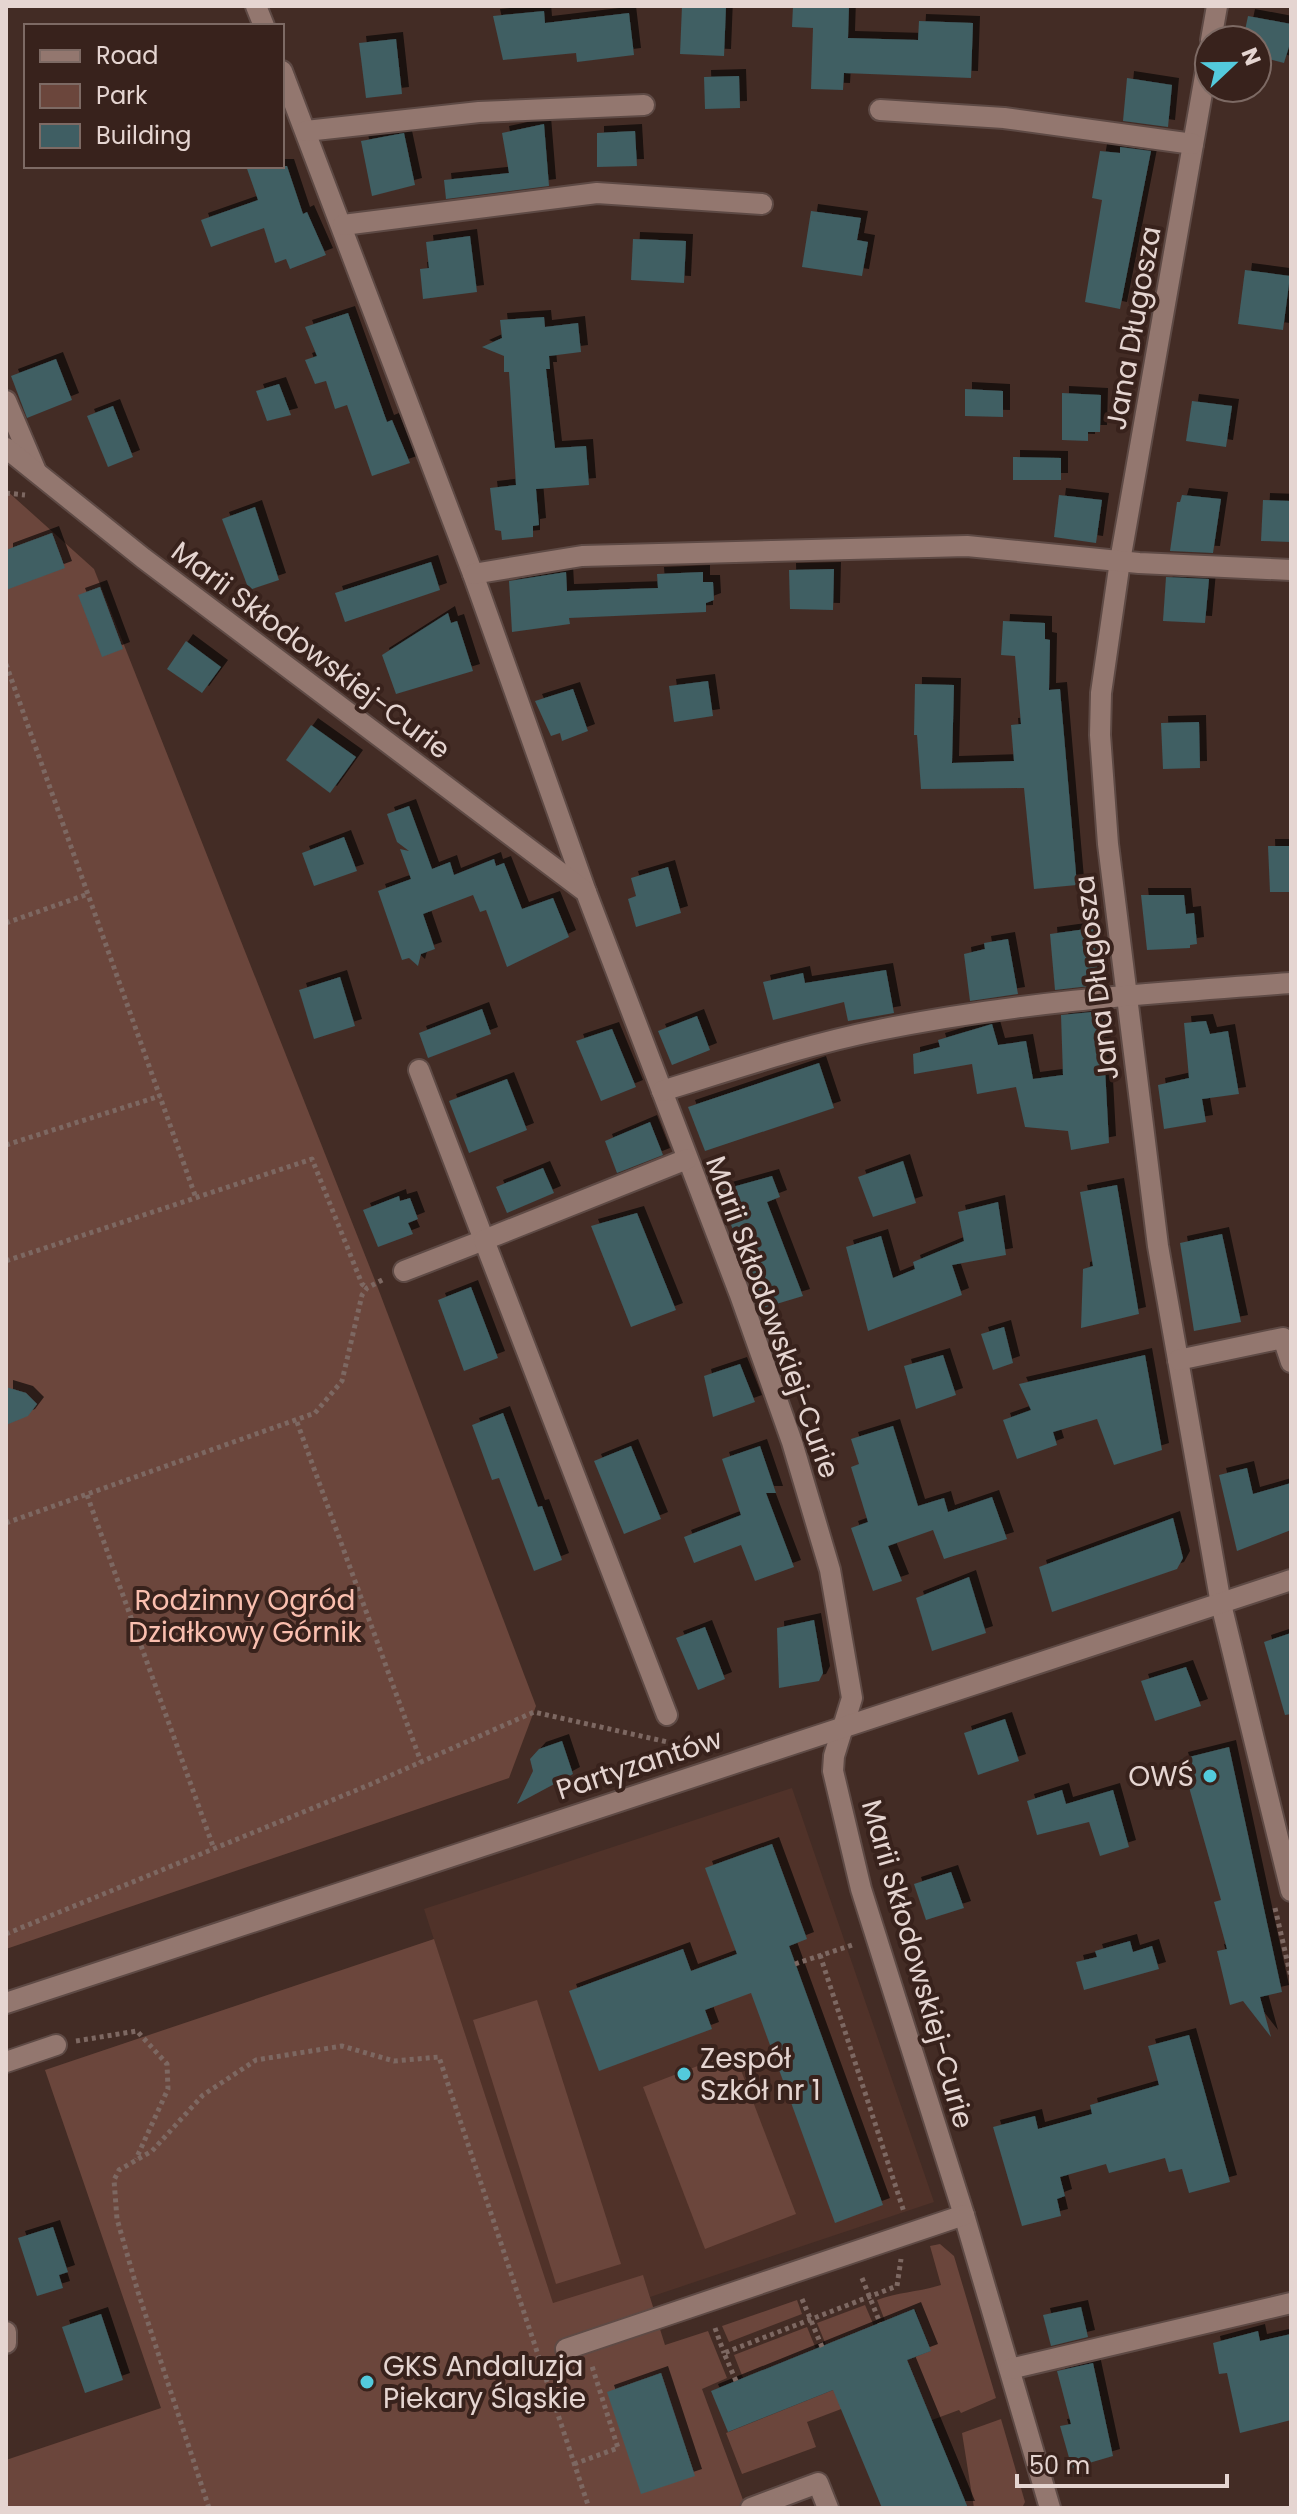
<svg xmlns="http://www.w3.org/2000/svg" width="1297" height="2514" viewBox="0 0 1297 2514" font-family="Poppins,sans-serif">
<defs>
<filter id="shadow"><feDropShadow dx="7" dy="-7" stdDeviation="0" flood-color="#0009"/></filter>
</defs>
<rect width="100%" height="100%" fill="#432c25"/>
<path fill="#503229" d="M792,1788l142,414 -284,95 -7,-21 -90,28 -129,-395z"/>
<g fill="#6b463c">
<path d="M6,490l88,79 282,714 160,423 -27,72 -503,171z"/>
<path d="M434,1939l119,364 90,-28 22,70 43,-14 19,47 -25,11 44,119h-740v-48l155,-52 -116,-338z"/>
<path d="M537,2000l84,264 -65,20 -83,-264z"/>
<path d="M734,2052l62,162 -91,35 -62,-162z"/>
<path d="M940,2244l14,12 42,142 -35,15 -2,-3 -27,10 -17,-39 -108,41 9,25 -74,27 -16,-41 204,-82 -15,-42 -30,12 -8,-21c21,-8 42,-8 64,-15l-11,-39z"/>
<path d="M797,2300l5,14 -73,28 -7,-16z"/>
<path d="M865,2305l9,21 -48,19 -9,-22z"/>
<path d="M807,2327l9,22 -73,29 -9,-23z"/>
<path d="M1001,2419l24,83 -3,6h-48l-12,-75z"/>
</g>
<g fill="#3f5e63" filter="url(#shadow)">
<path d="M682,6h44l-2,50 -44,-2z"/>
<path d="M793,6h56l-1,32 70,2 1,-19 54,2 -2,55 -127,-5 -1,17 -32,-1 2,-61 -21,-1z"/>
<path d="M544,11l1,12 84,-10 5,42 -57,7 -1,-9 -73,7 -10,-44z"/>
<path d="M1248,16l43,8v16l-7,23 -27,-7v-16h-14z"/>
<path d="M396,39l6,55 -36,4 -7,-55z"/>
<path d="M739,76l1,32 -35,1 -1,-32z"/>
<path d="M1127,78l45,7 -4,42 -45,-6z"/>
<path d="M544,124l5,62 -103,13 -2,-19 65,-7 -7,-40z"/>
<path d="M635,131l2,35 -40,1v-34z"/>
<path d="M404,133l11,52 -43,11 -11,-55z"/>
<path d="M1120,147l31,4 -31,158 -35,-7 17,-102 -10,-2 8,-47 20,2z"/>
<path d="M246,166h41l16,48 4,-2 19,43 -36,14 -4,-10 -11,4 -11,-35 -53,19 -10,-27 57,-20z"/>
<path d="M811,211l50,7 -4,22 11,2 -6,34 -60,-9z"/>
<path d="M470,236l7,56 -54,7 -3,-30 9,-1 -3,-26z"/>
<path d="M633,239l53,2 -2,42 -53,-3z"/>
<path d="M1245,270l45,6 -7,54 -45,-6z"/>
<path d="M348,313l39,109 5,-2 18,43 -38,13 -25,-71 -12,4 -9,-28 -11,3 -10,-24 12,-4 -12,-29z"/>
<path d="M544,317l1,10 33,-4 3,29 -32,4 1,13h-4l9,79 31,-2 3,39 -53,4 3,36 -6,1v11l-31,3 -1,-9 -6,-1 -5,-42 26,-3 -7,-113h-5v-16l-22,-9 20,-9 -2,-18z"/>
<path d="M56,359l16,41 -45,18 -16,-42z"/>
<path d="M279,384l12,31 -24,6 -11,-30z"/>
<path d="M965,389l38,2v26l-38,-1z"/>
<path d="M1062,393l39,2 -1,37h-12v9l-26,-1z"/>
<path d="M1192,401l40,5 -6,41 -40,-6z"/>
<path d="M113,406l20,51 -25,10 -21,-51z"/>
<path d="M1013,457l48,1v22h-48z"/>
<path d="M1059,495l43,5 -6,43 -42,-6z"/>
<path d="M1182,495l39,4 -8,54 -43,-2 7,-49h3z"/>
<path d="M1263,500l28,1v41l-30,-1z"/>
<path d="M255,507l24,73 -30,10 -27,-71z"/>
<path d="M52,533l13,35 -59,22v-40z"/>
<path d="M431,562l9,28 -95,32 -10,-29z"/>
<path d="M834,569l-1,41 -43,-1 -1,-39z"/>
<path d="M566,572l1,19 91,-3 -1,-14 46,-2v10h10l1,18 -8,3v9l-137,6 1,6 -58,8 -3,-51z"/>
<path d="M1166,577l43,2 -4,44 -42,-2z"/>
<path d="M100,587l23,62 -21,8 -24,-62z"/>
<path d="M448,613l3,10 6,-2 16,50 -77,23 -14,-39z"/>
<path d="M1003,621l42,2v16l5,1 -1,50 11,-1 17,196 -43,4 -10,-101 -103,1 -4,-54h-3l1,-51 39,1 -2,78 62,-2 -3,-36 10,-1 -6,-68 -14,-1z"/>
<path d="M186,641l35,26 -19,26 -35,-24z"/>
<path d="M708,681l5,35 -39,6 -5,-36z"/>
<path d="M573,689l15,42 -26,10 -2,-8 -9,3 -16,-35z"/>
<path d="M1199,722l1,46 -37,1 -2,-46z"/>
<path d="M311,725l45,32 -26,36 -44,-33z"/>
<path d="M409,806l23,63 18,-7 4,13 40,-16 2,7 8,-3 18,46 31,-11 16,39 -62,30 -21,-57 -6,2 -7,-17 -50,19 12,35 -14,5 -3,12 -9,-8 -7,2 -24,-69 33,-12 -11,-30 9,2 -12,-9 -10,-28z"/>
<path d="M344,837l13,34 -43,15 -12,-33z"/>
<path d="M1268,846h23v46h-21z"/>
<path d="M668,867l13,46 -45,14 -8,-28 8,-3 -5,-18z"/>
<path d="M1141,895h43l2,19 8,-1 3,31 -7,1v3l-43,2z"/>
<path d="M1093,928l6,57 -44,5 -5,-56z"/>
<path d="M1008,939l10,55 -48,7 -6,-47 21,-5 -1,-6z"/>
<path d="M886,970l8,43 -46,8 -4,-19 -71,18 -10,-38 40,-9 2,10z"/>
<path d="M340,977l15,49 -41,13 -15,-49z"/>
<path d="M482,1009l9,25 -63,24 -9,-25z"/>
<path d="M1102,1011l7,132 -38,7 -3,-19 -43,-4 -9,-40 -39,7 -5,-30 -58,10 -1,-20 27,-7 -2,-7 54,-16 6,21 28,-4 7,38 30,-4 -2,-60z"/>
<path d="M697,1016l13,34 -38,15 -14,-34z"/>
<path d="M1206,1021l4,13 18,-3 11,63 -37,5 4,23 -42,7 -6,-44 31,-7 -5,-55z"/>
<path d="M612,1029l24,58 -35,14 -25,-60z"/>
<path d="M819,1063l15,45 -129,43 -17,-44z"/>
<path d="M507,1079l20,51 -58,23 -20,-52z"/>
<path d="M650,1122l13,33 -46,18 -12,-32z"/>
<path d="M903,1161l13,42 -43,14 -15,-40z"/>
<path d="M543,1168l11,25 -47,20 -11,-26z"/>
<path d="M772,1176l8,21 -13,5 36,94 -40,12 -45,-117z"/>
<path d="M1117,1185l22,129 -58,14 2,-59 10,-3 -13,-74z"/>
<path d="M399,1196l1,5 10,-3 8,21 -10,4 5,11 -35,13 -15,-37z"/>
<path d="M998,1202l8,53 -54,10 10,30 -94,36 -22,-84 35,-11 12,42 22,-9 -2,-7 51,-21 -6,-29z"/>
<path d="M637,1213l39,97 -45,17 -40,-101z"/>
<path d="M1222,1234l19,88 -47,9 -14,-88z"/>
<path d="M471,1287l27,71 -34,13 -26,-71z"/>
<path d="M1004,1327l9,36 -20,7 -12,-36z"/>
<path d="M943,1355l13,40 -40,14 -12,-43z"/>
<path d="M1145,1355l17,95 -48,15 -17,-46 -44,13 4,13 -40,14 -14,-39 28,-10 -12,-26z"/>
<path d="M740,1364l15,38 -42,15 -9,-41z"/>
<path d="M6,1387l20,6 11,11 -9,12 -22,9z"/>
<path d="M503,1413l35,94 4,-1 20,54 -28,11 -35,-93 -7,2 -20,-55z"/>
<path d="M893,1426l25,80 26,-8 4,14 44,-15 15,42 -63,20 -11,-29 -45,16 14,35 -29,10 -22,-63 17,-6 -17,-55 8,-3 -8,-25z"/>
<path d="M631,1446l30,73 -37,15 -30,-73z"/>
<path d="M760,1446l16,47h-10l28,74 -39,14 -14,-36 -47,18 -10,-26 57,-22 -19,-56z"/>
<path d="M1247,1468l6,26 38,-11v47l-54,21 -18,-76z"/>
<path d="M1173,1518l10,40 -6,11 -125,43 -13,-45z"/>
<path d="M969,1577l17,56 -54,18 -16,-53z"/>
<path d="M814,1620l9,53 -4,8 -40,7 -2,-60z"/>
<path d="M705,1627l20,52 -27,11 -22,-52z"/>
<path d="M1291,1633v81l-6,1 -21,-73z"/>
<path d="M1186,1667l15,39 -46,15 -14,-40z"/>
<path d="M1005,1719l14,42 -41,14 -14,-42z"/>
<path d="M562,1741l11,33 -56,30 16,-33 -3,-12 9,-10z"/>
<path d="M1229,1747l53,245 -22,5 11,40 -28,-36 -13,4 -13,-54 10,-2 -13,-47 7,-2 -40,-141z"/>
<path d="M1062,1790l4,14 47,-14 16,57 -29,9 -11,-34 -52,13 -10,-34z"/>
<path d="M772,1844l35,95 -18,7 94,259 -48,18 -84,-230 -46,17 7,19 -113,42 -30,-80 114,-42 8,22 46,-17 -32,-86z"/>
<path d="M951,1872l13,36 -38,12 -12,-36z"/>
<path d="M1130,1941l3,11 19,-6 7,23 -75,21 -8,-28 21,-5 -2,-6z"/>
<path d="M1189,2035l41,147 -41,11 -7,-24 -13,3 -4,-14 -56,15 -3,-9 -46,13 5,19 -8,3 4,17 -39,10 -29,-99 42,-11 3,13 54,-15 -2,-9 69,-20 -11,-39z"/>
<path d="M53,2227l15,45 -9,3 4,13 -26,8 -19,-58z"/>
<path d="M1081,2307l7,30 -37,9 -8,-31z"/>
<path d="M914,2309l17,42 -24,9 61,148h-86l-49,-118 -105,42 -17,-41z"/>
<path d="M101,2314l22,66 -38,13 -23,-66z"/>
<path d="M1258,2331l2,10 31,-7v86l-51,13 -13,-60 -8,1 -6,-31z"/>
<path d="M1093,2363l20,93 -41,12 -12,-42 11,-2 -14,-53z"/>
<path d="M661,2373l34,103 -54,18 -34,-102z"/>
</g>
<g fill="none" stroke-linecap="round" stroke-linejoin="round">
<g stroke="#5e4a45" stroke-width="24">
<g id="minor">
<path d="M256,6l8,20"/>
<path d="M1211,40l6,-34"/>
<path d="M1209,53l-89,508 -19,132 -1,42 8,109 50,402 63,358 70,287"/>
<path d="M282,71l191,503 113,318"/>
<path d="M880,110l124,8 189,26"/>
<path d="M306,131l173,-19 165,-7"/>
<path d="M343,225l254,-32 165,11"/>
<path d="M6,401l29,68"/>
<path d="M6,448l137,110 443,334 154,403 52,147 38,128 22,128 -18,58 -1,15 28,118 103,326 86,293"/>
<path d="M473,574l109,-18 385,-10 172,17 152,7"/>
<path d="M662,1091c72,-22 143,-46 217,-61 136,-28 274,-37 412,-47"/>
<path d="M404,1271l80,-31 -65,-170"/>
<path d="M1178,1360l105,-22 8,24"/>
<path d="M667,1715l-183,-475 203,-81"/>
<path d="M6,2003l1285,-423"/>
<path d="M6,2062l50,-17"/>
<path d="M6,2332v11"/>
<path d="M566,2349l398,-134"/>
<path d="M1010,2369l281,-66"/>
<path d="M751,2508l67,-25 10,25"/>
</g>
</g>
<g stroke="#7d6862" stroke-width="5" stroke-dasharray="4 4" stroke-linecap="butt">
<path d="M6,493l19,2"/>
<path d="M6,664l190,534"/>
<path d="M6,923l82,-29"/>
<path d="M6,1145l154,-49"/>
<path d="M6,1261l306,-102 50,125 5,4"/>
<path d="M297,1422l124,340"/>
<path d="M87,1495l127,354"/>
<path d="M6,1523l309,-110 27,-32 20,-86 5,-7 17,-9"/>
<path d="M1275,1908l16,69"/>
<path d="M6,1934l363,-149 165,-73 165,37"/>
<path d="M820,1955l84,257"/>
<path d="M795,1964l60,-20"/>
<path d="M76,2041l61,-10 30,33 1,25 -32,70"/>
<path d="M862,2278l18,45"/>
<path d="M802,2299l20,48"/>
<path d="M715,2328l9,25"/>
<path d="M736,2381l-12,-28 173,-67 4,-27"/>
<path d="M574,2464l44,-16 -27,-85"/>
<path d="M209,2508l-71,-216 -21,-73 -3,-39 5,-10 33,-19 51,-56 53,-35 86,-14 52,15 45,-4 150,451"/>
</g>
<use href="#minor" stroke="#93776f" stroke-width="20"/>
</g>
<g fill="#53cadc" stroke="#38221c" stroke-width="3">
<circle cx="1210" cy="1776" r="8"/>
<circle cx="684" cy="2074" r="8"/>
<circle cx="367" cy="2382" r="8"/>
</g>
<g text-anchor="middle" stroke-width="8" stroke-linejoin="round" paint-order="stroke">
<g font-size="28" fill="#e5d5d1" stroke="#38221c">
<text transform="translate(1133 328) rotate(-80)" y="10">Jana Długosza</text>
<text transform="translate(311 650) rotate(37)" y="10">Marii Skłodowskiej-Curie</text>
<text transform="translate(1096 978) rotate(-97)" y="10">Jana Długosza</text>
<text transform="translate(773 1317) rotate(70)" y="10">Marii Skłodowskiej-Curie</text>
<text transform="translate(639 1764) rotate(-18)" y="10">Partyzantów</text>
<text transform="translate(918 1964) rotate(74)" y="10">Marii Skłodowskiej-Curie</text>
</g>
<g font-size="28" fill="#fabfaf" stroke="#38221c">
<text x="245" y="1610">Rodzinny Ogród<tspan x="245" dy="32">Działkowy Górnik</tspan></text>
</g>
<g font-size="28" fill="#e5d5d1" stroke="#38221c" text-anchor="start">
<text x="1194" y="1786" text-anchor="end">OWŚ</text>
<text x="700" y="2068">Zespół<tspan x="700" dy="32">Szkół nr 1</tspan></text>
<text x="383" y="2376">GKS Andaluzja<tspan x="383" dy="32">Piekary Śląskie</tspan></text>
</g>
</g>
<rect width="1297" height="2514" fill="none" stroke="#e5d5d1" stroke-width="16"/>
<rect x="24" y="24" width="260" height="144" fill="#38221c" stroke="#7d6a64" stroke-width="2"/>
<rect x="40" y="50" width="40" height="12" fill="#93776f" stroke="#7d6a64" stroke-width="2"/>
<text x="96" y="64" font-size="24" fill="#e5d5d1">Road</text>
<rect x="40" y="84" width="40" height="24" fill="#6b463c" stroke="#7d6a64" stroke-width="2"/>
<text x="96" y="104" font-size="24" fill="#e5d5d1">Park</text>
<rect x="40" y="124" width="40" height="24" fill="#3f5e63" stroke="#7d6a64" stroke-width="2"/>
<text x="96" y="144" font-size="24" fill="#e5d5d1">Building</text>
<g transform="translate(1233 64) rotate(68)"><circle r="38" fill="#38221c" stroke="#7d6a64" stroke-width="2"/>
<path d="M0-6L14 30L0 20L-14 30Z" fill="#53cadc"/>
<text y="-12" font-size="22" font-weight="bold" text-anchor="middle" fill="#e5d5d1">N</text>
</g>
<path d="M1017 2474v12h210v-12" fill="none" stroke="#e5d5d1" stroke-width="4"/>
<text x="1029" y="2474" font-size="24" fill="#e5d5d1" stroke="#38221c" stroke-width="6" paint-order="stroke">50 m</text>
</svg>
